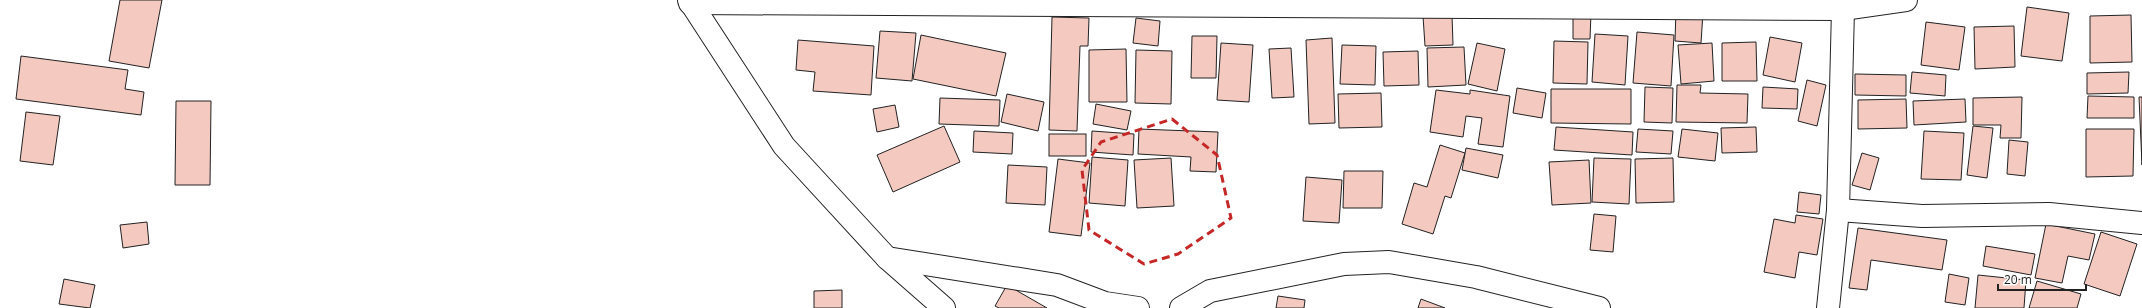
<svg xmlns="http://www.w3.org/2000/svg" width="2142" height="308" viewBox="0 0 2142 308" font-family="'Open Sans',sans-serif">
<rect width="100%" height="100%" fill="#fff"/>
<g fill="#f3c9c0" stroke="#222">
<path d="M120,0h42l-13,68 -40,-7z"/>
<path d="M2027,7l42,6 -7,48 -41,-5z"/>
<path d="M1676,10l27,2 -2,31 -26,-2z"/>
<path d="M1573,12l18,1 -1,26h-17z"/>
<path d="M1452,15l1,30 -28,1 -2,-30z"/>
<path d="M2131,15l1,47 -42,1v-47z"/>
<path d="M1052,17l37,1 -1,28h-8l-3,85 -28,-1z"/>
<path d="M1136,18l24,3 -2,25 -25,-3z"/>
<path d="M1926,22l39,5 -6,43 -38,-5z"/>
<path d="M2014,26l1,41 -40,2 -1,-42z"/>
<path d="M880,31l36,2 -4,48 -36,-3z"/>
<path d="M1637,32l37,3 -3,51 -38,-3z"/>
<path d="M1595,34l33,2 -3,49 -33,-3z"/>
<path d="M921,35l85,18 -10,43 -83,-17z"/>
<path d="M1192,36h25l-1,42h-25z"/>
<path d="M1770,37l32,6 -7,39 -32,-7z"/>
<path d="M1332,38l3,85 -26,1 -3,-84z"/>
<path d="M798,40l76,6 -3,49 -58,-4 2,-19 -19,-2z"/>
<path d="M1554,41l34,1 -1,42 -34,-1z"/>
<path d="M1756,42l1,39h-35v-38z"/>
<path d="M1221,43l32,2 -4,57 -32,-2z"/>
<path d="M1477,43l28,6 -8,42 -29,-7z"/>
<path d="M1712,43l2,38 -33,3 -3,-39z"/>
<path d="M1342,45l34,1 -1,39 -35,-1z"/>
<path d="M1464,47l2,38 -38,2 -1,-39z"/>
<path d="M1291,48l3,49 -22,1 -3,-49z"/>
<path d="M1126,49l1,53h-38v-52z"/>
<path d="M1136,50l36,1 -1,53 -36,-1z"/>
<path d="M1418,51l1,34 -35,1 -1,-34z"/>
<path d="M21,56l107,14 -3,19 19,3 -3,23 -125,-16z"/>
<path d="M1912,72l34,3 -1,21 -35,-3z"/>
<path d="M2129,72l-1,21 -41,1v-21z"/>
<path d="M1855,74l51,1v21l-51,-1z"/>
<path d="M1807,80l19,5 -9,41 -19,-5z"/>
<path d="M1677,85h24l-1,8 48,1 -1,29 -71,-1z"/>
<path d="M1645,87l28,1 -1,35 -28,-1z"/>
<path d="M1763,87l35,2 -1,20 -35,-1z"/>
<path d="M1517,88l29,5 -4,25 -29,-5z"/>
<path d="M1551,89h80v35l-80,-1z"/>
<path d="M1436,90l34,4v-4l40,6 -7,51 -25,-3 4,-26 -16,-2 -3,21 -33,-5z"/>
<path d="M1381,93l1,34 -43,1 -1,-34z"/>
<path d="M1007,94l37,8 -6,29 -37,-9z"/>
<path d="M2088,96l46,1v21h-47z"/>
<path d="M2022,97l-1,41h-21l1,-13h-28v-27z"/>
<path d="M2139,97h3v68z"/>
<path d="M940,98l60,2 -1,26 -60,-2z"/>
<path d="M1906,99l1,29 -49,1v-29z"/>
<path d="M1965,99l1,23 -52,3 -1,-24z"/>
<path d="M176,101h35l-1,84h-35z"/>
<path d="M1096,104l35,7 -4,19 -34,-6z"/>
<path d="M895,105l4,22 -22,5 -4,-23z"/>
<path d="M26,112l34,4 -7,49 -33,-4z"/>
<path d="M944,126l16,36 -67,30 -16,-37z"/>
<path d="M1973,126l20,2 -6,50 -20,-3z"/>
<path d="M1556,127l77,5 -1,23 -78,-5z"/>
<path d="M1756,127l1,25 -35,1 -1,-25z"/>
<path d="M1139,129l79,3 -2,40 -26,-1 1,-14 -53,-3z"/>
<path d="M1638,129l35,2 -2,23 -35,-2z"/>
<path d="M1682,129l36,4 -3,28 -37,-4z"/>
<path d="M2086,129h48l-1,47 -47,1z"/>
<path d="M974,131l39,2 -1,21 -39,-2z"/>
<path d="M1092,131l42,3 -1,21 -42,-3z"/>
<path d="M1924,131l40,2 -3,47 -40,-1z"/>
<rect x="1049" y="134" width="37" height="22"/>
<path d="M2009,140l19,2 -3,34 -18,-2z"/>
<path d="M1440,145l25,8 -14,45 -6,-2 -12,38 -31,-10 12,-41 13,4z"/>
<path d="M1466,148l37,7 -5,23 -36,-8z"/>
<path d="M1862,153l17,5 -9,32 -18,-5z"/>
<path d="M1092,157l36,3 -3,46 -36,-3z"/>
<path d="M1171,158l3,48 -37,2 -3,-48z"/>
<path d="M1594,158l37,1 -2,45 -37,-2z"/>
<path d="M1673,158l1,44 -38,1 -1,-44z"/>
<path d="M1058,159l32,4 -9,73 -32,-4z"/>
<path d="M1589,160l2,43 -39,2 -3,-43z"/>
<path d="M1008,165l39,2 -2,38 -39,-2z"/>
<path d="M1344,171h39l-1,37h-39z"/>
<path d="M1306,177l36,3 -3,43 -36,-2z"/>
<path d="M1799,192l22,3 -2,19 -22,-2z"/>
<path d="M1594,214l22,2 -3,36 -23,-2z"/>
<path d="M1796,215l27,4 -6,36 -18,-3 -4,26 -31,-6 10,-53 21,4z"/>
<path d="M147,222l2,22 -26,4 -3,-23z"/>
<path d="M2046,224l49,10 -6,26 -21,-4 -6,27 -27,-5z"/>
<path d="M1858,228l89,12 -5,30 -71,-10 -4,30 -18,-2z"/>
<path d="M2101,232l36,12 -17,52 -36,-12z"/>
<path d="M1986,246l49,8 -4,21 -48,-9z"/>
<path d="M1949,274l20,4 -4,27 -20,-3z"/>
<path d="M1978,275l48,5 -2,28h-49z"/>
<path d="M64,279l31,6 -5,23 -31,-4z"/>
<path d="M2037,281l44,13 -4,14h-48z"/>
<path d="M1007,285l40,23h-48l-4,-2z"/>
<path d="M842,290v18h-28v-17z"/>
<path d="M1278,296l27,4 -1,8h-28z"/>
<path d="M1421,299l24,9h-27z"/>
</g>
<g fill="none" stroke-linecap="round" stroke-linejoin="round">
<g stroke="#222" stroke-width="24">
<g id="minor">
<path d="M689,0l95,146 103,112 57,50"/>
<path d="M690,3l1153,6 63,-9"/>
<path d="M1838,210l84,6 127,-2 93,9"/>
<path d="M887,258l170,27 48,18 33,5"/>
<path d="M1181,308l29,-17 134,-27 45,-2 87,15 123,31"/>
<path d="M1828,308l10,-98 5,-201"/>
</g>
</g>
<use href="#minor" stroke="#fff" stroke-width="22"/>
</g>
<path fill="none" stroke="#c62828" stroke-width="3" stroke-dasharray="8 5" stroke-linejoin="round" d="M1172,119l45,36 14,63 -53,36 -34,10 -55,-34 -7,-60 19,-28z"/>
<path d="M1998 284v6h88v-6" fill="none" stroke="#222222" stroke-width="2"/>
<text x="2004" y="284" font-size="12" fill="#222222" stroke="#ffffff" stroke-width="3" paint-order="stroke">20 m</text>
</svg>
